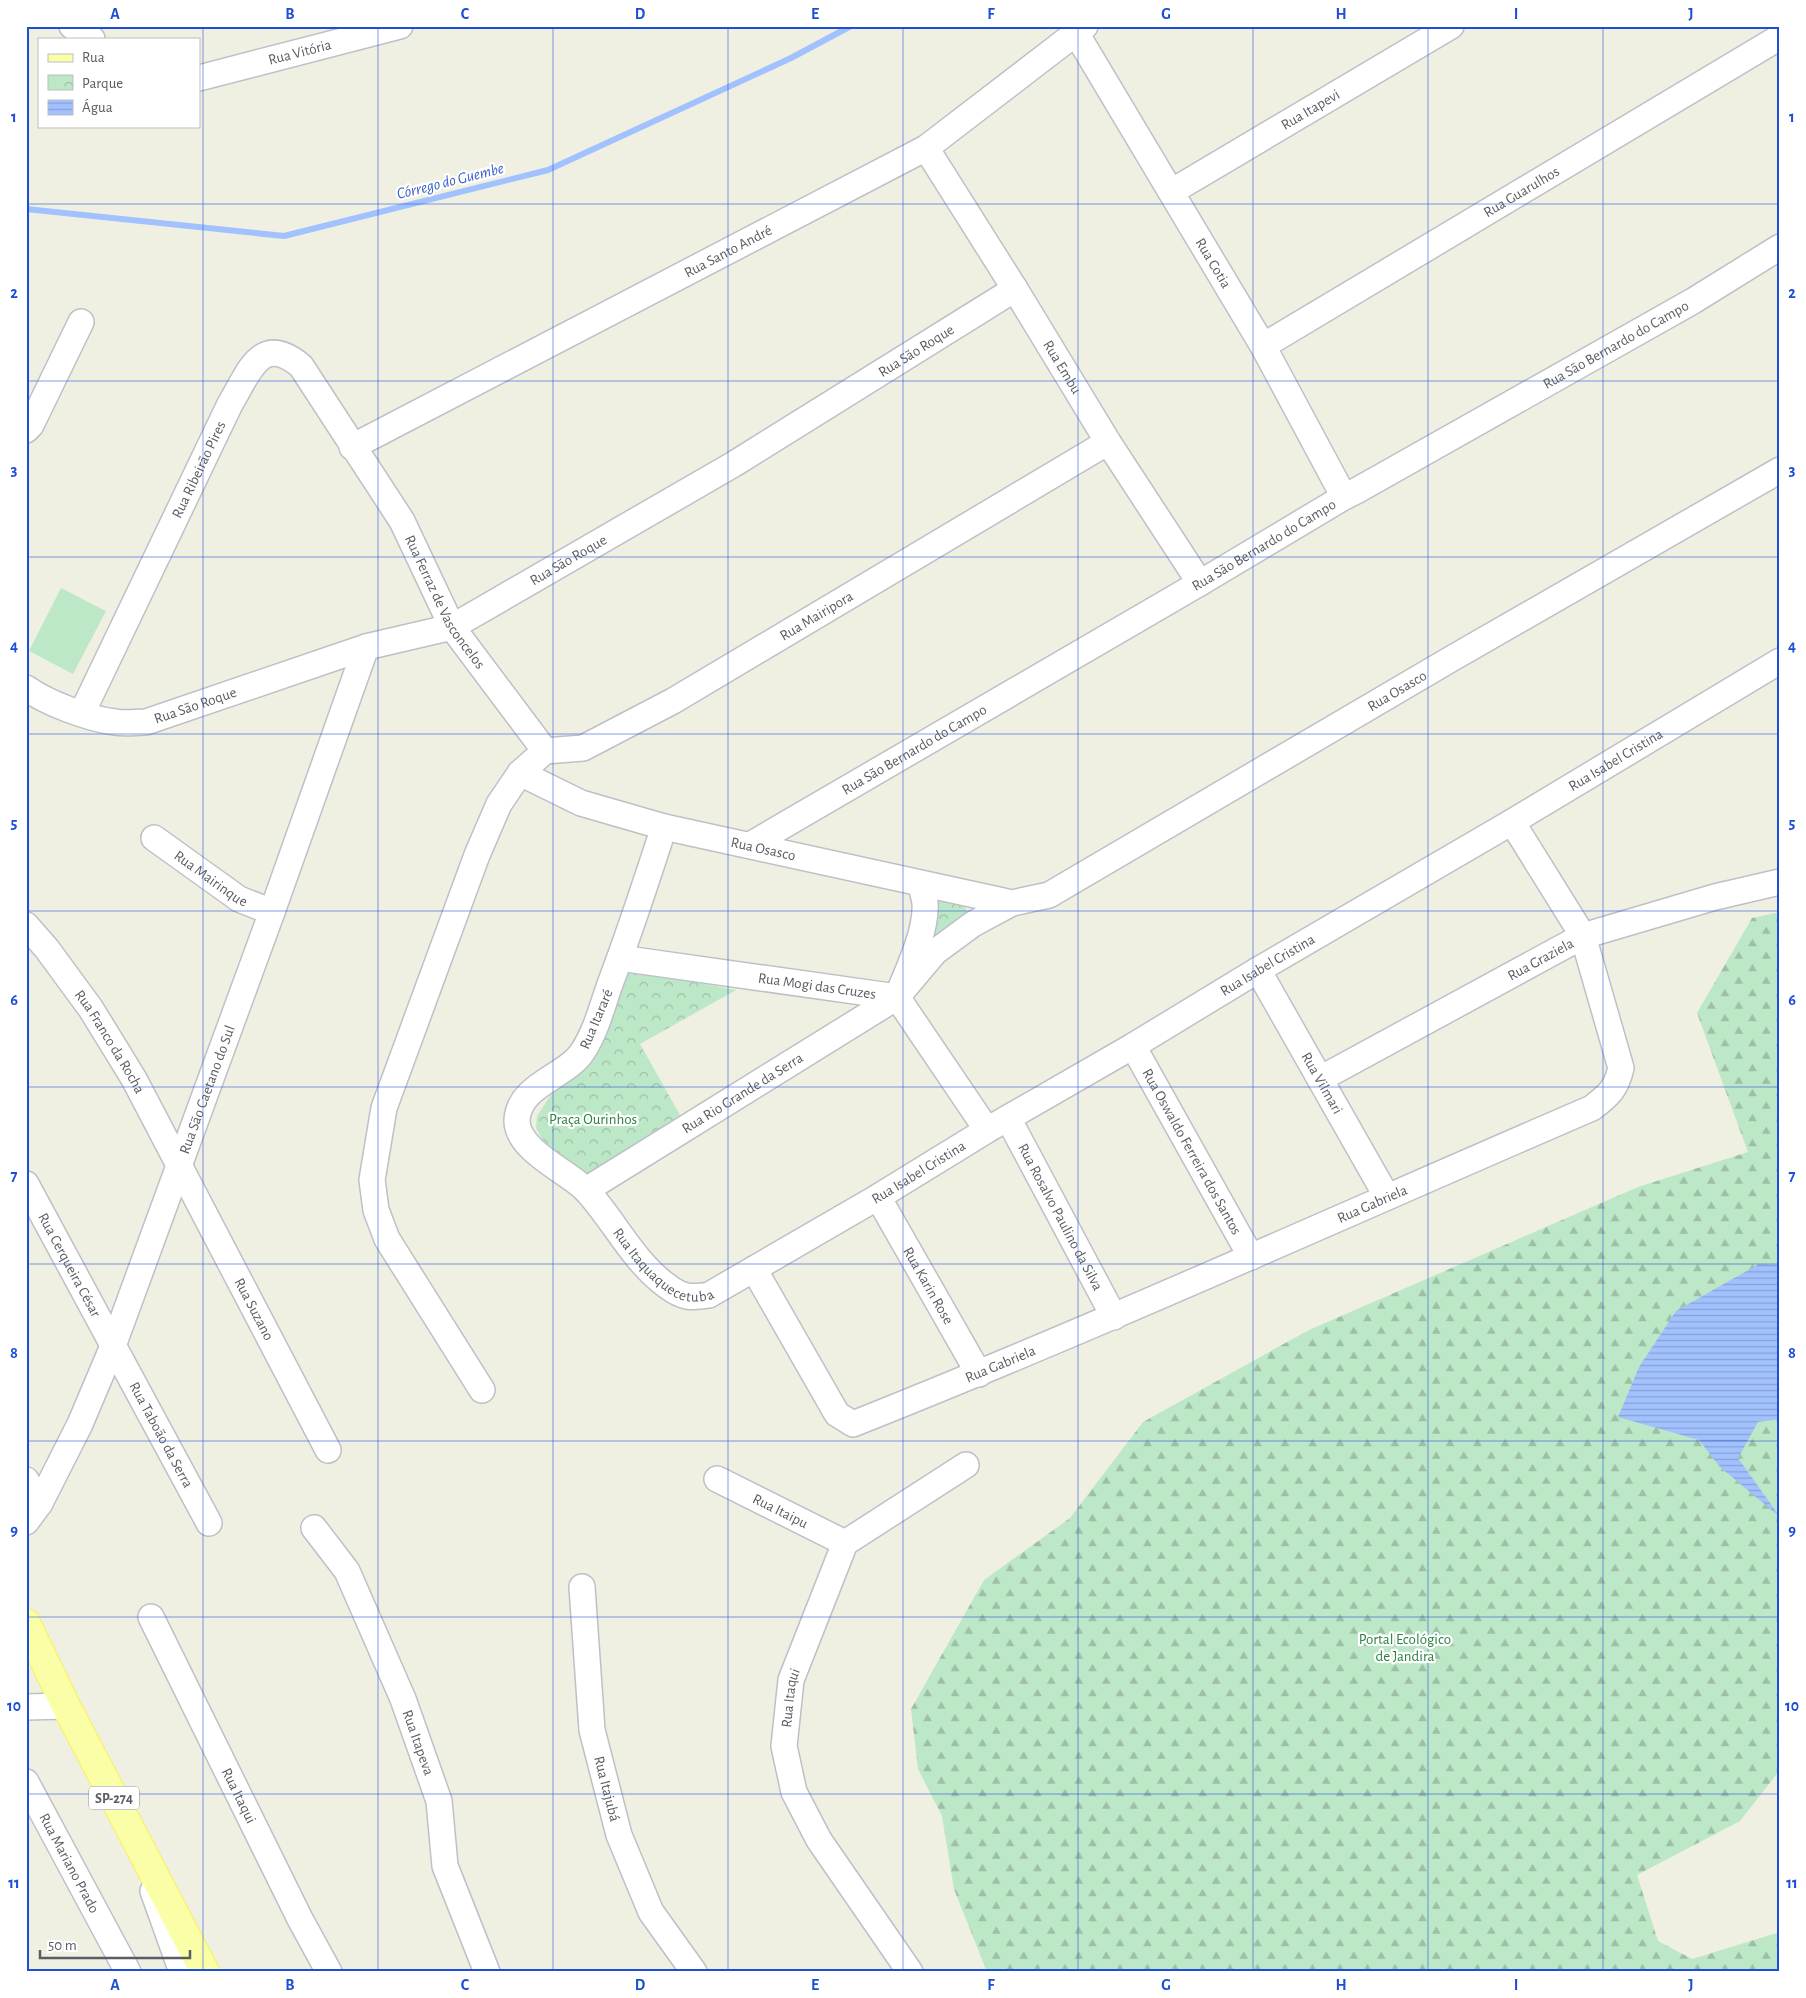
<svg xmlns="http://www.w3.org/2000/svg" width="1806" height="1998" viewBox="0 0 1806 1998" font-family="'Alegreya Sans',sans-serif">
<defs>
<pattern id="forest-firs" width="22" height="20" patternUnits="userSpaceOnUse" patternTransform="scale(1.25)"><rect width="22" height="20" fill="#bde8c7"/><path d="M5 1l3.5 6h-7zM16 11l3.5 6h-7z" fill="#9dbfa5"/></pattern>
<pattern id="park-crowns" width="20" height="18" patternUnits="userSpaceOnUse" patternTransform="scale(1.25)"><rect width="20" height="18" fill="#bde8c7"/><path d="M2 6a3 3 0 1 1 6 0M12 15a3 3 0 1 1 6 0" fill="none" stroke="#9dbfa5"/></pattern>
<pattern id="water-rules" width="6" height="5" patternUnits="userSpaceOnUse" patternTransform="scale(1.25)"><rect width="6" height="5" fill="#a2c2ff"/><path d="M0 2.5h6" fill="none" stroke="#87a1d2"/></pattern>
</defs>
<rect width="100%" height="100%" fill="#efefe2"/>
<path fill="#bde8c7" d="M61,588l45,23 -33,63 -44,-23z"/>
<path fill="url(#forest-firs)" d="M1780,912v858l-40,51 -103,54 21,66 34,18 88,-27v40h-793l-33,-83 -12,-73 -24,-47 -7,-60 73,-129 86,-62 73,-96 166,-92 329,-143 110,-35 -51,-139 55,-95z"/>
<g fill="url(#park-crowns)">
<path d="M942,900l22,7 5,6 -41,40 4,-46z"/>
<path d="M633,970l103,20 -96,54 40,71 -89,60h-7l-42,-36 -6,-11 1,-12 13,-20 13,-15 16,-7 13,-12 33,-89z"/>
</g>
<path fill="url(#water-rules)" d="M1759,1264l21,1v154l-22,3 -20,36 42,59 -60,-50 -21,-27 -81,-23 21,-50 37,-56z"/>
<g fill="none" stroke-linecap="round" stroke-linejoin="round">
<path stroke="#a2c2ff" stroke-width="6" d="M26,209l258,27 264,-66 243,-112 60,-32"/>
<g stroke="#bfc0c7" stroke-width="28">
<g id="minor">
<path d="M72,26l20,13"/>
<path id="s1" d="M1076,33l187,313 81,151"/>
<path id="s2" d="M199,78l201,-52"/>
<path id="s3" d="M926,148l89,141 93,153 92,141"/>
<path id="s4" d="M1171,192l280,-166"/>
<path id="s5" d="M1263,346l517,-309"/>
<path d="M26,430l5,-5 50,-103"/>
<path id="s6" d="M352,447l574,-299 159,-122"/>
<path id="s7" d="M26,688c21,15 63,31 89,34 10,2 21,0 31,0l220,-75 86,-20 282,-163 281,-175"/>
<path id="s8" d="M82,713l148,-309c19,-31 30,-72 71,-38l101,155 50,106 93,124"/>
<path id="s9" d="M520,773l61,30 83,24 348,76 37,-8 402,-236 329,-189"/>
<path id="s10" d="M664,827c-17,52 -34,105 -54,157 -8,23 -14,47 -27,67 -16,26 -64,33 -66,69 -1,30 52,52 70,71 28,31 46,70 80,95 16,12 24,12 42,9l169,-98 109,-67 146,-84 125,-76 254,-148 268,-161"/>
<path id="s11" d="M154,838l85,61 33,13"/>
<path id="s12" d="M750,845l450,-262 144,-86 12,-6 337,-190 87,-54"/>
<path id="s13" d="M26,925l21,24 44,60 43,70 194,371"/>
<path id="s14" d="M620,958l277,39c11,-27 30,-66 28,-94 -1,-6 -3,-13 -4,-19"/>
<path id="s15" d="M1258,970l129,227"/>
<path d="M897,997l90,133"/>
<path id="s16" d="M1133,1046l118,211"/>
<path id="s17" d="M1320,1079l263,-143 132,-39 65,-15"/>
<path id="s18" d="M1008,1118l106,199"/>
<path id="s19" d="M26,1184l183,339"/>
<path id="s20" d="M586,1190l311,-193 38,-45 38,-28 39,-21"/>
<path id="s21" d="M878,1197l101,177"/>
<path id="s22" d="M754,1269l83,145 16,10c249,-99 493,-210 739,-316 17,-13 24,-19 29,-40l-38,-132 -71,-114"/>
<path id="s23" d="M482,1390l-95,-151 -11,-29 -4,-30 12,-72 93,-253 22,-51 21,-31 25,-22 38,-3 90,-47 435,-259"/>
<path id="s24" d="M717,1479l128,64"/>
<path d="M26,1480l14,23"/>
<path id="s25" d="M26,1522l14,-19 40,-79 33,-78 159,-434 94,-265"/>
<path id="s26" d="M314,1528l33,43 56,128 36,102 6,65 42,106"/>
<path id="s27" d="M582,1587l10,143 27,105 32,77 43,60"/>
<path id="s28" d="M151,1617l149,302 29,53"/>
<path d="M26,1707l40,-1"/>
<path id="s29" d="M26,1782l102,190"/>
<path d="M153,1891l29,81"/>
<path id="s30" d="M910,1972l-91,-132 -25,-48 -10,-46 7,-66 54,-137 121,-78"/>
</g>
</g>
<g stroke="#fcf24e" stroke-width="30">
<path id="major" d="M26,1623l40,83 139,266"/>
</g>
<use href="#minor" stroke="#fff" stroke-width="25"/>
<use href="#major" stroke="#faffa7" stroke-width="28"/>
</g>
<path fill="none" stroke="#1d4ed8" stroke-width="1" stroke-opacity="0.55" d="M203,26v1946M378,26v1946M553,26v1946M728,26v1946M903,26v1946M1078,26v1946M1253,26v1946M1428,26v1946M1603,26v1946M26,204h1754M26,381h1754M26,557h1754M26,734h1754M26,911h1754M26,1087h1754M26,1264h1754M26,1441h1754M26,1617h1754M26,1794h1754"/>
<g text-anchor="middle" stroke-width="4.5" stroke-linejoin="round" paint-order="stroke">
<rect fill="#fff" stroke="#8c8e92" stroke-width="1" x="89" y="1786.5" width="50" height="23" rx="4"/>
<g font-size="14" font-weight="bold" fill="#5b5d64">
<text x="114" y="1803">SP-274</text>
</g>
<g font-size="15" fill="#5b5d64" stroke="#fff">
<text dy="5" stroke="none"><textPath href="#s2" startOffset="104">Rua Vitória</textPath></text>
<text dy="5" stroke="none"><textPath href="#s4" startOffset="162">Rua Itapevi</textPath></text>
<text dy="5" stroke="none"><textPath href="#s5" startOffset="301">Rua Guarulhos</textPath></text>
<text dy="5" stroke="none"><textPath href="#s6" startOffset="424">Rua Santo André</textPath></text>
<text dy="5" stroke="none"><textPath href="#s1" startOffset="268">Rua Cotia</textPath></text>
<text dy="5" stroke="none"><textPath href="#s12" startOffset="1000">Rua São Bernardo do Campo</textPath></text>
<text dy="5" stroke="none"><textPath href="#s7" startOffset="988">Rua São Roque</textPath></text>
<text dy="5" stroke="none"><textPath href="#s3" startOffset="258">Rua Embu</textPath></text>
<text dy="5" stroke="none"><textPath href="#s8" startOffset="270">Rua Ribeirão Pires</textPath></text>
<text dy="5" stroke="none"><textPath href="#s12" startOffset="595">Rua São Bernardo do Campo</textPath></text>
<text dy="5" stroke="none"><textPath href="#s7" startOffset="582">Rua São Roque</textPath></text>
<text dy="5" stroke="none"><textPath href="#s8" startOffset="720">Rua Ferraz de Vasconcelos</textPath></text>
<text dy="5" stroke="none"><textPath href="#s23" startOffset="1015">Rua Mairipora</textPath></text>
<text dy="5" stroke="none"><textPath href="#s9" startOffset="952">Rua Osasco</textPath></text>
<text dy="5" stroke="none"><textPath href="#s7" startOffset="179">Rua São Roque</textPath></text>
<text dy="5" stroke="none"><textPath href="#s12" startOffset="190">Rua São Bernardo do Campo</textPath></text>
<text dy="5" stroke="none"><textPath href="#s10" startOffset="1662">Rua Isabel Cristina</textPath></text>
<text dy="5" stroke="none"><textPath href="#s9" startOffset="256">Rua Osasco</textPath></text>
<text dy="5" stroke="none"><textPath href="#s11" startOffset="70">Rua Mairinque</textPath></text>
<text dy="5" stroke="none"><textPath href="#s17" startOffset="251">Rua Graziela</textPath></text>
<text dy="5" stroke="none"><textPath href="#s10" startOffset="1258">Rua Isabel Cristina</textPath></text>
<text dy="5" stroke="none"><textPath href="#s14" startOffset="199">Rua Mogi das Cruzes</textPath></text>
<text transform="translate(596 1019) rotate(-67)" y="5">Rua Itararé</text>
<text dy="5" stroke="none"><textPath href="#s13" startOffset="144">Rua Franco da Rocha</textPath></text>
<text dy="5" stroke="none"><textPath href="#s15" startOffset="130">Rua Vilmari</textPath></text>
<text dy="5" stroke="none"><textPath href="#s25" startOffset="470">Rua São Caetano do Sul</textPath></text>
<text dy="5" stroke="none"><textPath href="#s20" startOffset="184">Rua Rio Grande da Serra</textPath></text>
<text dy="5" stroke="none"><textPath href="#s16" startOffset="121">Rua Oswaldo Ferreira dos Santos</textPath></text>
<text dy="5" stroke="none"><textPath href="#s10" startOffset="852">Rua Isabel Cristina</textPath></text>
<text dy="5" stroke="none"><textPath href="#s22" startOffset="750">Rua Gabriela</textPath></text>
<text dy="5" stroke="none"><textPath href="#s18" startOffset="112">Rua Rosalvo Paulino da Silva</textPath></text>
<text dy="5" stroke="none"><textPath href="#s10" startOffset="551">Rua Itaquaquecetuba</textPath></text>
<text dy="5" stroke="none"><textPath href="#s19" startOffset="92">Rua Cerqueira César</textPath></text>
<text dy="5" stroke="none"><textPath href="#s21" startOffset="102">Rua Karin Rose</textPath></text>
<text dy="5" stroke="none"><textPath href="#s13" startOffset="448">Rua Suzano</textPath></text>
<text dy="5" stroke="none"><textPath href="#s22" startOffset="345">Rua Gabriela</textPath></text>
<text dy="5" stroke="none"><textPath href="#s19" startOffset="285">Rua Taboão da Serra</textPath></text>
<text dy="5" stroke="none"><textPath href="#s24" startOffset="71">Rua Itaipu</textPath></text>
<text dy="5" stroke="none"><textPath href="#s30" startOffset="310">Rua Itaqui</textPath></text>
<text dy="5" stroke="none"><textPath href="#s26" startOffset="240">Rua Itapeva</textPath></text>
<text dy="5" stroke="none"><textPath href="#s27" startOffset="204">Rua Itajubá</textPath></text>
<text dy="5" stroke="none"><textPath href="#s28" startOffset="199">Rua Itaqui</textPath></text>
<text dy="5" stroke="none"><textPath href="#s29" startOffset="92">Rua Mariano Prado</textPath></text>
</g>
<g font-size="15" fill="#2d8243" stroke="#fff">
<text x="593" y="1124">Praça Ourinhos</text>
<text x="1405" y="1644">Portal Ecológico<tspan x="1405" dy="17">de Jandira</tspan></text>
</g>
<g font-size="16" font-style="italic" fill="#3b62cc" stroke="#fff">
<text transform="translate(450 180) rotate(-14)" y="6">Córrego do Guembe</text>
</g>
</g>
<rect width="1806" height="1998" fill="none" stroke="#ffffff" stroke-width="55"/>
<rect x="38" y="38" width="162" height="90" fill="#ffffff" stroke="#bdbec1"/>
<rect x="48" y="54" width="25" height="8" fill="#faffa7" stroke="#bdbec1"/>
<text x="82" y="62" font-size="15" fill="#5b5d64">Rua</text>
<rect x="48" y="75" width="25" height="15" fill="url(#park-crowns)" stroke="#bdbec1"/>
<text x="82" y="88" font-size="15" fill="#5b5d64">Parque</text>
<rect x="48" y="100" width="25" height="15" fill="url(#water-rules)" stroke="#bdbec1"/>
<text x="82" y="112" font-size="15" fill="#5b5d64">Água</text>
<path d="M40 1950v8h150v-8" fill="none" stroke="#5b5d64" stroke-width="2.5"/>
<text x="48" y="1950" font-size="15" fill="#5b5d64" stroke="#ffffff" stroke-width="4" paint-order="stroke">50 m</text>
<rect x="28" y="28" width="1750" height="1942" fill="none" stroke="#1d4ed8" stroke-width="2"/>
<g font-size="16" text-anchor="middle" font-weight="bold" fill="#1d4ed8">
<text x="115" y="19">A</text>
<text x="290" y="19">B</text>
<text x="465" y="19">C</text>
<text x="640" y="19">D</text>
<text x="815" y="19">E</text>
<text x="991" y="19">F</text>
<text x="1166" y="19">G</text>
<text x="1341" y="19">H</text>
<text x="1516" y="19">I</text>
<text x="1691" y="19">J</text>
<text x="14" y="122">1</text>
<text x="1792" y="122">1</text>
<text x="14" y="298">2</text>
<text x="1792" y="298">2</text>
<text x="14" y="475">3</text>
<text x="1792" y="475">3</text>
<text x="14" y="651">4</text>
<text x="1792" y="651">4</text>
<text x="14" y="828">5</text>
<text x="1792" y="828">5</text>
<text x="14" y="1005">6</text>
<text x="1792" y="1005">6</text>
<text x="14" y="1181">7</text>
<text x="1792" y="1181">7</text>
<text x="14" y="1358">8</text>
<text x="1792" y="1358">8</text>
<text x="14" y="1535">9</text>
<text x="1792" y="1535">9</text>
<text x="14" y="1711">10</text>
<text x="1792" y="1711">10</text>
<text x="14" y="1888">11</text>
<text x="1792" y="1888">11</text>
<text x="115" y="1990">A</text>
<text x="290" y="1990">B</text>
<text x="465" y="1990">C</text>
<text x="640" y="1990">D</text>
<text x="815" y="1990">E</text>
<text x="991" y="1990">F</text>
<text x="1166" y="1990">G</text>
<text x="1341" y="1990">H</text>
<text x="1516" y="1990">I</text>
<text x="1691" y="1990">J</text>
</g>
</svg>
